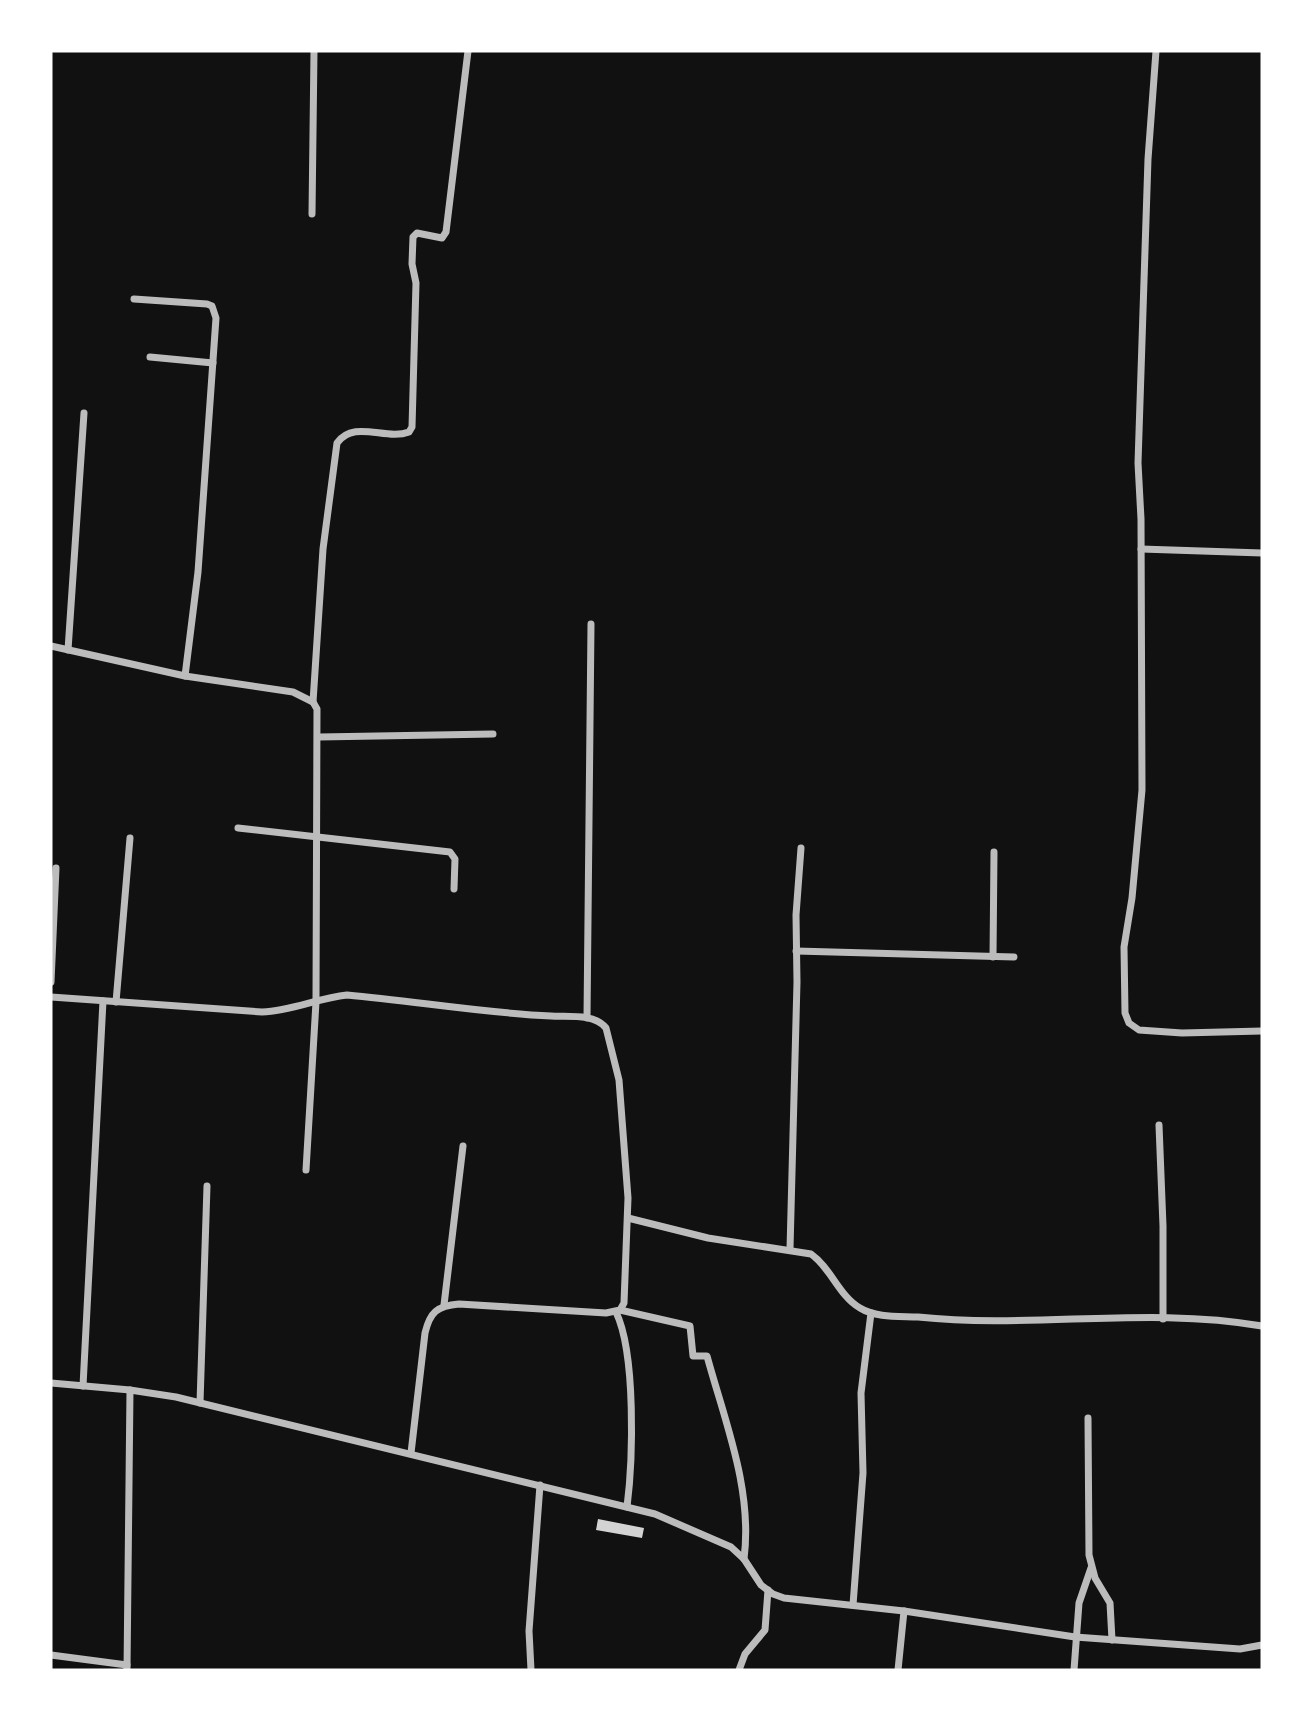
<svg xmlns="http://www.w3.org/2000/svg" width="1313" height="1721" viewBox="0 0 1313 1721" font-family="'Space Grotesk',sans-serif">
<rect width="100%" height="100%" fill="#111"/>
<path fill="#d3d3d3" d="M598,1519l46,9 -2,10 -46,-8z"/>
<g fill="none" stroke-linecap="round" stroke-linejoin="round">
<g stroke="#bcbcbc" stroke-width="7">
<path d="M1156,51l-8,108 -10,304 3,56 1,271 -10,108 -8,49 1,66 4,10 10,7 43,3 80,-2"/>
<path d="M312,214l2,-163"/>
<path d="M134,299l73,5 5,2 4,12 -18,254 -13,104"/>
<path d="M150,357l63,6"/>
<path d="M1141,549l121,4"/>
<path d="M51,646l134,30 108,16 20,10 4,7 -1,293 -10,168"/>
<path d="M68,650l16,-237"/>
<path d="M313,702l10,-153 14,-106c17,-24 49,-2 72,-11l3,-5 4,-144 -4,-19 1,-27 4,-4 25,5 4,-6 22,-181"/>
<path d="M319,737l174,-3"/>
<path d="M238,828l212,24 5,7 -1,30"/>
<path d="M796,951l218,6"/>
<path d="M993,957l1,-105"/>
<path d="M51,982l5,-114"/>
<path d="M51,997l211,15c30,-1 56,-14 85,-17 68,6 135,18 204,21 17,1 43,-3 55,12l13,52 9,118 -4,105 -4,7 -14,3 -147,-9c-22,2 -29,8 -34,29l-14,120"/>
<path d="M116,1002l14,-164"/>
<path d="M587,1018l4,-394"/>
<path d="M1159,1125l4,101v93"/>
<path d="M628,1218l80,20 103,16c20,14 28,42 49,54 16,10 40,8 58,9 114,12 231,-11 344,9"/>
<path d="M790,1249l7,-267 -1,-67 5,-67"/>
<path d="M444,1305l19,-159"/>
<path d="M620,1310l70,16 3,30h14c18,66 46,134 37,203"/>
<path d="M616,1312c20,42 17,148 11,195"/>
<path d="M51,1383l79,7 46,7 479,117 76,33 13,12 17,26 12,9 11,4 120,13 171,26 165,12 22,-4"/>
<path d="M83,1386l20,-385"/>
<path d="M200,1403l7,-217"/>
<path d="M1088,1418l1,137 6,23 15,25 2,37"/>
<path d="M853,1605l10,-132 -2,-80 10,-80"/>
<path d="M51,1655l76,10"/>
<path d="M127,1670l3,-280"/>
<path d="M531,1670l-2,-39 11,-146"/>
<path d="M739,1670l6,-16 20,-24 3,-40"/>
<path d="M898,1670l6,-59"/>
<path d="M1074,1670l5,-67 12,-35"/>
</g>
</g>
<rect width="1313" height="1721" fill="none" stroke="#ffffff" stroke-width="105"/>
</svg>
